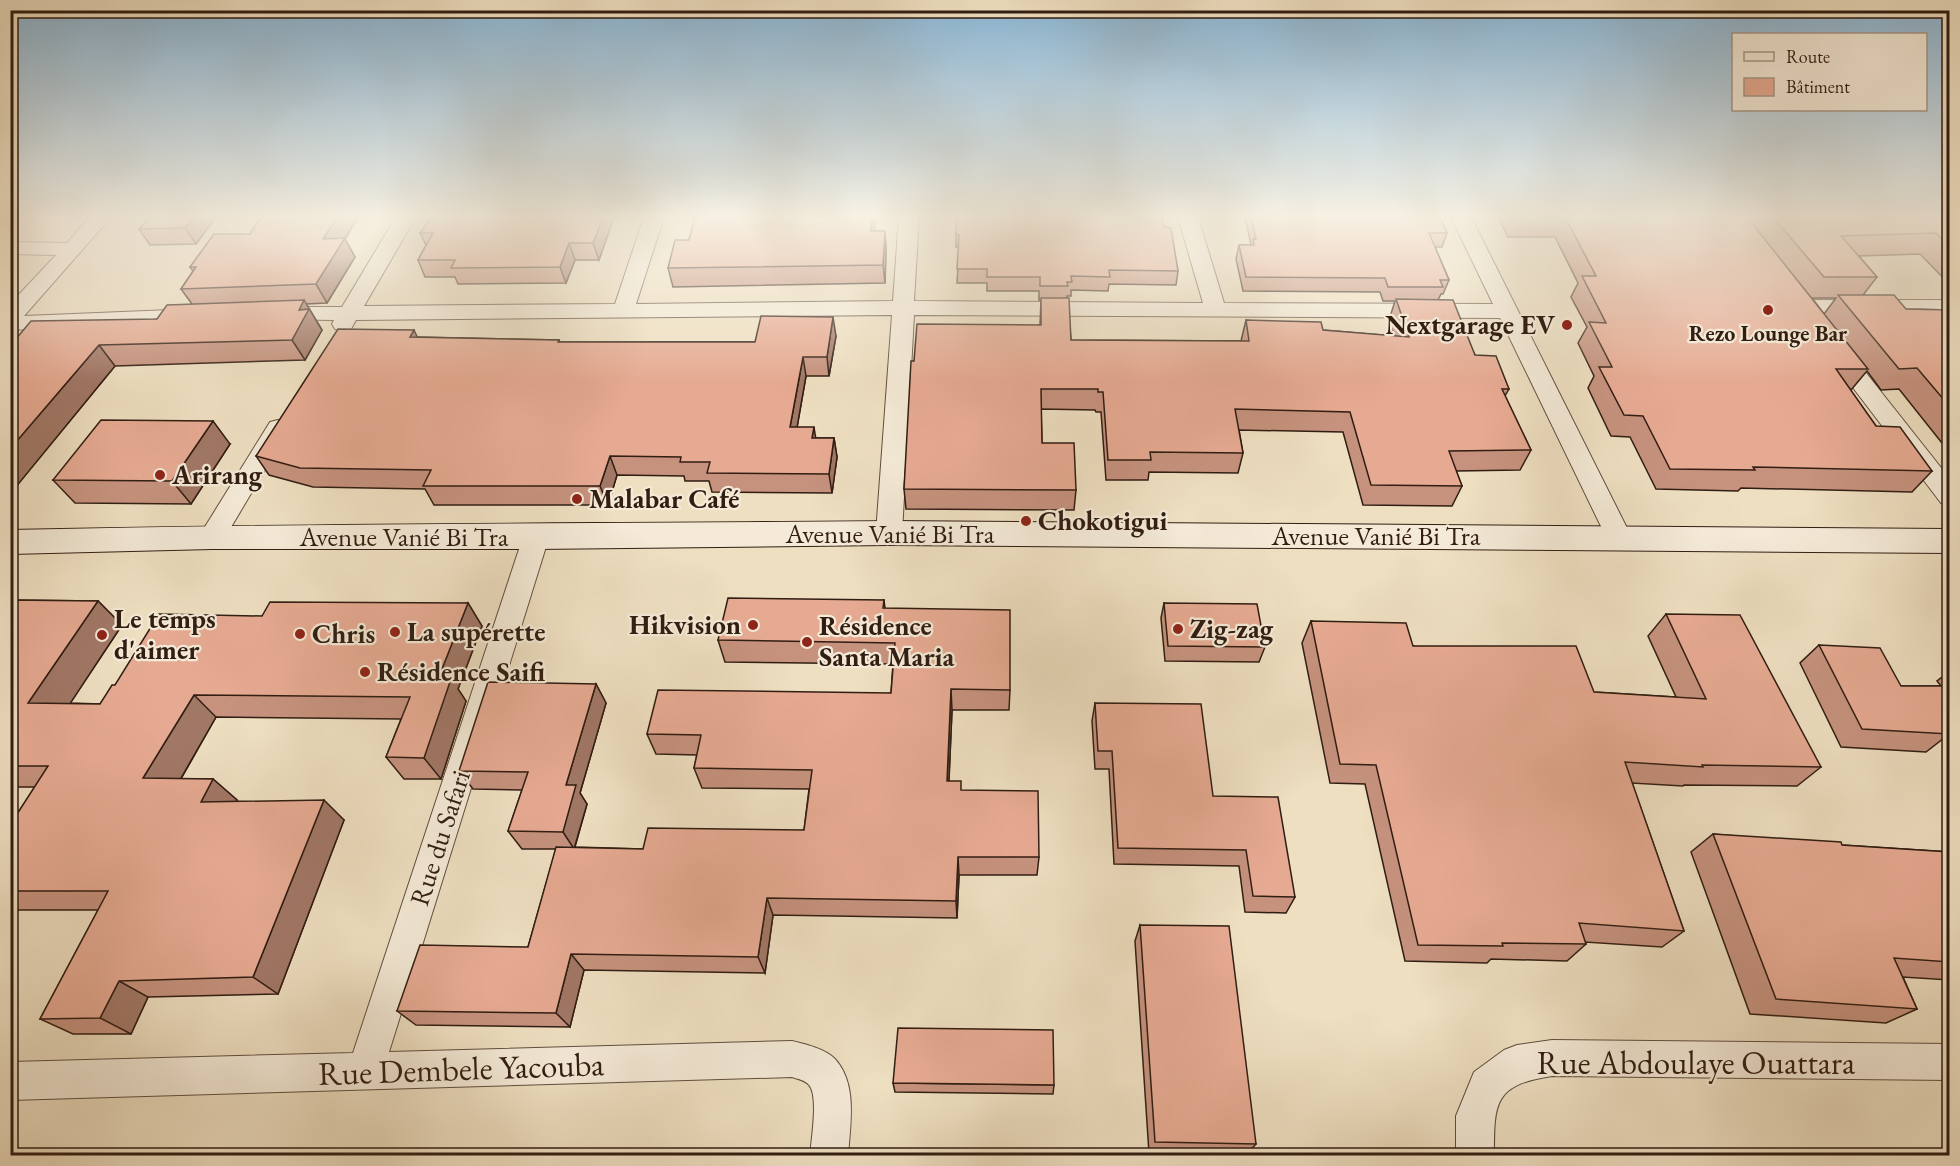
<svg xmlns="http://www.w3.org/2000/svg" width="1960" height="1166" viewBox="0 0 1960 1166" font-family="'EB Garamond',serif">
<rect width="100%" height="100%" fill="#eedfc1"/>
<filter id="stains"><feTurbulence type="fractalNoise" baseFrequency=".00333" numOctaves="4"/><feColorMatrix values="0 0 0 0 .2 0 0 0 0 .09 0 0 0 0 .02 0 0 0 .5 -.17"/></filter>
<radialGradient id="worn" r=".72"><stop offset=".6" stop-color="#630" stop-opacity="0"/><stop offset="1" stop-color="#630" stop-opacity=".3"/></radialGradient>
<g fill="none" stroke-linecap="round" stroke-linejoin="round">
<g stroke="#604e3e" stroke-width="2">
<g id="street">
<path d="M90,217h21l-87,99 171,-7 8,2 3,5 -3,5 -193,9v-26l46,-49 -46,-1v-12l57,1z"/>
<path d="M396,217h20l-52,89 251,-2 29,-87h20l-28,87 257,-3 6,-84h20l-5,84 289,2 -25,-86h20l26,86 269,1 -42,-87h20l161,321 -4,7 -9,3 -9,-3 -110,-227 -586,-3 -12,218 -4,7 -9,3 -9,-3 -4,-7 16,-218 -536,5 -5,9 -8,2 -8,-2 -3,-5 2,-4 -66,-1 -3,-5 3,-5 8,-2h66z"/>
<path d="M1803,300h147v14h-147l-8,-2 -3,-5 3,-5z"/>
<path d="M1836,343l8,2 106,134v27l-9,-3 -113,-148 -3,-5 3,-5z"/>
<path d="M278,420l8,2 4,6 -69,116 -9,3 -9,-3 -4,-7 4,-7 67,-108z"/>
<path d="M536,527l9,3 4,7 -160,515 403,-11c13,3 34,8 43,18 23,25 15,66 13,97h-38c1,-15 9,-60 -1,-71 -4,-5 -11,-6 -17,-8l-782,23v-38l343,-9 170,-516 4,-7z"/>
<path d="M1552,1040l398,4v36l-398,-4c-58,9 -58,26 -58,80h-38v-40l18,-44 30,-22 13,-5z"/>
</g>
</g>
<g stroke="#311d12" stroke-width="2">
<path id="secondary" d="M889,521l1061,8v24l-1061,-8 -353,4h-324l-202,5v-24c293,-7 586,-6 879,-9z"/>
</g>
<use href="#street" fill="#f4ead7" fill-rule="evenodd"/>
<use href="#secondary" fill="#f4ead7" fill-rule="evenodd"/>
</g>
<g fill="#c6927e" stroke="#311d12" stroke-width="1.5" fill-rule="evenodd">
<path d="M216,217l-20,27 -46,1 -11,-16z"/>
<path d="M261,217h97l-13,22 10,18 -28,46 -21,1 16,26 -17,30 -190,6 -105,128v-148l147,-27 35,-15 -11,-15 12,-18 -3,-4 60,-33z"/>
<path d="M432,217h182l-15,43h-24l-9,23 -108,1 -3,-7h-30l-7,-17 8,-15 -6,-12z"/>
<path d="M695,217h179v14h11l1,19 -1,33 -212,4 -5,-19 21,-28z"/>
<path d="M1245,217h195l7,16 -5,14h-7l14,33 -6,14h-2l-3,6 37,55 34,34 -4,7 26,54 -11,20 -64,1 6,15 -10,20 -89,-1 -20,-73 -104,-2 4,23 -5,20 -89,-1 -1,8h-42l-5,-68h-5l-1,-2 -54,-1 1,34 34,47 -2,20 -168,-1 -2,-20 10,-128 126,-36 1,-25h-2v-9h-52v-8h-30l2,-35 -3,-1v-14l208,-6 14,44 -2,14 -67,-1 -1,7 -37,-1v6h-4v2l4,42 170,1 5,-21 77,10 71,6 -5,-16 6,-19h-12l-3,-9 -137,-1 -7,-32 3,-14h12z"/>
<path d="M1498,217h452v68l-30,-31 -61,2 18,21 -14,18 43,14 44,1v143l-51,-64 -18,1 -14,-19 -16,19h-1l26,36 56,45 -20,21 -171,-4 -3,3 -82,-2 -26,-52 -19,-1 -23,-48 6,-12 -16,-33 9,-16 -16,-30 7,-14 -23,-46h-47zM1812,298h24l-12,16z"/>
<path d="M836,336l-7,40h-23l-9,51 19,11h18l3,19 -5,36 -120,-1 -3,-11h-24l-1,-5 -67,-1 -9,30h-174l-9,-16 -112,-2 -44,-12 -13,-19 161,-119 142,3 1,2h195z"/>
<path d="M230,444l-39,60 -116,-1 -22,-23z"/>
<path d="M10,600l88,1 24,24 -52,78 30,1 15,-19 147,-69 206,-13 14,23 -24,63 8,12 -25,78h-37l-18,-22 15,-38 -185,-2 -35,62h32l24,21 -1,1 108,19 -66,174 -130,3 -17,37h-58l-33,-15 58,-109h-88v-85l25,-38h-25z"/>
<path d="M884,600l1,8 125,82 -1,20h-57l-3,71 12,9 78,67 -2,18h-78l-2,43 -184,-3 -8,58 -181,-3 -14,57 -154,-2 -19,-14 131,-64 28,-98h-34l-14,-18 14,-41 -49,-1 -14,-18 137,-87 10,19 -26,90 7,11 -12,43 68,2 161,-19 5,-41 -107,-1 -8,-20 3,-13 -41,-1 -9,-20 244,-41 2,-29 -168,-2 -7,-22z"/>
<path d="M1164,603l101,44 -6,15 -94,-1 -4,-43z"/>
<path d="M1666,614l155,153 -24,19 -113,-1 -1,1 -51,-3 52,148 -22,16 -77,-5 1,2 -19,17 -76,-2 -4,4 -82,-2 -40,-177 -35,-1 -28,-140 9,-22 102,25 181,46 82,5 -28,-61z"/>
<path d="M1819,645l82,41h40l-4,-5 13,-10v52l-6,3 5,8 -23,18 -85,-5 -41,-84z"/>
<path d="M1095,703l118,93 82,101 -9,16 -41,-1 -6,-46 -125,-2 -5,-95h-14l-3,-48z"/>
<path d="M1713,834l129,11 108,7v128l-47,-3 14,32 -31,14 -136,-9 -59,-162z"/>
<path d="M1140,925l116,219 -10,11 -97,-2 -14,-212z"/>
<path d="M893,1083l161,2 -1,9 -158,-2z"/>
</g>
<g fill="#a17766" stroke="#311d12" stroke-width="1.5">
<path d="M194,217h22l-20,27 -11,-16z"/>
<path d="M337,217h21l-13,22 10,18 -28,46 -11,-19 7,-45z"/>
<path d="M603,217h11l-15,43 -6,-17z"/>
<path d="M872,217h2l1,3 -2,30 -2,-19z"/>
<path d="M885,231l1,19 -1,33 -2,-18z"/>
<path d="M569,243l6,17 -9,23 -6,-16z"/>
<path d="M304,300l18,30 -17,30 -13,-20 7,-30z"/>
<path d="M833,317l3,19 -7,40 -2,-19z"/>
<path d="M414,330l9,19 -13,-12z"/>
<path d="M99,345l16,21 -105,128v-45z"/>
<path d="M803,357l3,19 -12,69 -4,-18z"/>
<path d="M213,421l17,23 -39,60 -19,-23z"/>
<path d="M814,427l3,19 -5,-8z"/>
<path d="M834,438l3,19 -5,36 -3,-19z"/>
<path d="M610,456l7,19 -9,30 -8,-19z"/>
<path d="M98,601l24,24 -66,100 -28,-22z"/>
<path d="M468,603l14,23 -24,63 8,12 -25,78 -17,-21 14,-79z"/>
<path d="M596,684l10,19 -26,90 7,11 -13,45 -11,-17 3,-47z"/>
<path d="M951,689l1,21 -4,90 -1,-19z"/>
<path d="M194,695l22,22 -47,82 -26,-21z"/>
<path d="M1950,719v4l-18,10 11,-10z"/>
<path d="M213,779l24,21 -12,23 -24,-21z"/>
<path d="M324,800l20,20 -66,174 -25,-17z"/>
<path d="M958,857l1,18 -2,43 -1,-17z"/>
<path d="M767,898l6,17 -8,58 -7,-16z"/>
<path d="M571,954l13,16 -14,57 -14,-14z"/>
<path d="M119,981l29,16 -17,37 -31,-16z"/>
</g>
<g fill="#e6aa92" stroke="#311d12" stroke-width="1.5">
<path d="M149,217h45l-9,11 -46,1z"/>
<path d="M261,217h76l-14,22 22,-1 -29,46 -135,5 15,-22h-6l24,-33h36z"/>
<path d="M432,217h171l-10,26h-24l-9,24 -109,1 4,-8h-37l15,-27h-13z"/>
<path d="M695,217h177l-1,14h14l-2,34 -215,3 7,-28h14z"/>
<path d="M956,217h206l2,10 7,1 7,43 -69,-1 1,7 -39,-1 1,6h-5l1,4h-28v-9h-53v-8h-30l2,-34 -3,-2z"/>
<path d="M1251,217h189l7,16h-18l20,47h-9l3,7h-55l-3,-9 -139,-1 -7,-32h15l-1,-6h3z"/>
<path d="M1565,217h182l121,152h-32l40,57 24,1 32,44 -179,-4 2,3 -85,-1 -27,-53 -19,-1 -25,-48h13l-23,-45 17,1 -24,-47h14z"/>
<path d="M1773,217h177v30l-14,-14 -95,3 36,41h-53z"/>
<path d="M1838,295h56l12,14 44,1v97l-33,-39 -18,1z"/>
<path d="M1041,298h28l2,42 178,1 -3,-21 75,2 2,8 86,7 -13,-38 57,1 22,55 21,1 13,33h-7l29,61 -82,1 13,35 -91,-1 -21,-73 -115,-3 8,44 -93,-1 1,8h-43l-5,-68h-5v-3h-57l1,54h32l2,47 -172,-1 7,-128h3l3,-37 124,1z"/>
<path d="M304,300l-5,10 10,-1 -17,31 -193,5 -89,104v-103l21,-25 126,-2 10,-14z"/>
<path d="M761,316l72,1 -6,40h-24l-13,70h24l-2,11h22l-5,36 -122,-1 3,-11h-30l1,-5 -71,-1 -10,30h-177l8,-16 -131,-2 -44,-12 82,-127 76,1 -4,7 149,3 -1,2h197z"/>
<path d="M101,420l112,1 -41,60 -119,-1z"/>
<path d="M728,598l156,2 -1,8 127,2v80l-59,-1 -4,92h14v9l77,1 1,66h-81l-2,44 -189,-3 -9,59 -187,-3 -15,59 -159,-2 23,-66 108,2 28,-100 87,2 5,-21 156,2 8,-60 -118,-2 7,-33 -54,-1 11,-44 233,3 4,-50 -177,-3z"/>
<path d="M10,600l88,1 -70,102 72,1 12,-19h3l44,-71 103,2 8,-14 198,1 -30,76h13l-27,79 -38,-1 24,-60 -216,-2 -51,83 70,1 -12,23 123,-2 -71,177 -134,4 -19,37 -60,1 68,-128h-98v-66l38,-59h-38z"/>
<path d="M1164,603l93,1 8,43 -97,-1z"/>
<path d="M1666,614l74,1 81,152 -119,-2 1,2 -78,-5 59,169 -105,-8 7,21 -84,-1 1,3 -85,-1 -42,-180 -36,-1 -29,-143 95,2 7,23h163l18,46 112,7z"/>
<path d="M1819,645l61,3 21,38h49v33l-7,4 6,11 -87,-5z"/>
<path d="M488,682l108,2 -30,101h10l-13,47 -55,-1 20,-59 -69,-1z"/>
<path d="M1095,703l106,1 12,92 65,1 17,100 -42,-1 -7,-46 -128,-2 -6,-97h-14z"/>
<path d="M1713,834l128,8 1,3 108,7v110l-56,-4 23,51 -141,-10z"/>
<path d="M1140,925l89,1 27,218 -101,-2z"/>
<path d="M898,1028l155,2 1,55 -161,-2z"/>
</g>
<linearGradient id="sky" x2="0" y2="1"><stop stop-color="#89b6d6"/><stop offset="0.57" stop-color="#f7f1e3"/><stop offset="1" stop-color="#f7f1e3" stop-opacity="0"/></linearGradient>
<rect width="1960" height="380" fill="url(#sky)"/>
<g fill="#8f2418" stroke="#f4ead7" stroke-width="2">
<circle cx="1768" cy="310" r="6"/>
<circle cx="1567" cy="325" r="6"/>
<circle cx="160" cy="475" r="6"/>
<circle cx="577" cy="499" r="6"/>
<circle cx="1026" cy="521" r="6"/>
<circle cx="753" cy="625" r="6"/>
<circle cx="1178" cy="629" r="6"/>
<circle cx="395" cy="632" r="6"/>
<circle cx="300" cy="634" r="6"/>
<circle cx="102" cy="635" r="6"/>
<circle cx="807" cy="642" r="6"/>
<circle cx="365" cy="672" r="6"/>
</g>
<g text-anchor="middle" stroke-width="4.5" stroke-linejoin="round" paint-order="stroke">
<g font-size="22" font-weight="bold" fill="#311d12" stroke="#f4ead7">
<text x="1768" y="341">Rezo Lounge Bar</text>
</g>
<g font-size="27" font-weight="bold" fill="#311d12" stroke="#f4ead7" text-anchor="start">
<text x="1555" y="334" text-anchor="end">Nextgarage EV</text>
<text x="172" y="484">Arirang</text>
<text x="589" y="508">Malabar Café</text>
<text x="1038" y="530">Chokotigui</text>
<text x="114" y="628">Le temps<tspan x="114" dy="31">d'aimer</tspan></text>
<text x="741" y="634" text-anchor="end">Hikvision</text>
<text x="819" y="635">Résidence<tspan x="819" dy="31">Santa Maria</tspan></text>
<text x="1190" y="638">Zig-zag</text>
<text x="407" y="641">La supérette</text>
<text x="312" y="643">Chris</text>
<text x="377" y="681">Résidence Saifi</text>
</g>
<g font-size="27" fill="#311d12" stroke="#f4ead7">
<text x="890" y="543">Avenue Vanié Bi Tra</text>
<text x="1376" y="545">Avenue Vanié Bi Tra</text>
<text x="404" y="546">Avenue Vanié Bi Tra</text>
<text transform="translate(440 838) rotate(-72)" y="9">Rue du Safari</text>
</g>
<g font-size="33" fill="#311d12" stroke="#f4ead7">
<text x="1696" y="1074">Rue Abdoulaye Ouattara</text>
<text transform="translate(461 1068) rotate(-2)" y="12">Rue Dembele Yacouba</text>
</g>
</g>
<rect width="1960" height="1166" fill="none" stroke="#eedfc1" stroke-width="36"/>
<rect x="12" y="12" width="1936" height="1142" fill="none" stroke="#311d12" stroke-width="3"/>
<rect x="18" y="18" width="1924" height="1130" fill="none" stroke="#311d12" stroke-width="1.5"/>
<rect x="1732" y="33" width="195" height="78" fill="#f4ead7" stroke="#a69888" stroke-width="1.5"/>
<rect x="1744" y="52" width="30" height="9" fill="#f4ead7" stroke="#a69888" stroke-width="1.5"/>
<text x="1786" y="63" font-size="18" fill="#311d12">Route</text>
<rect x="1744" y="78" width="30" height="18" fill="#e6aa92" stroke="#a69888" stroke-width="1.5"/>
<text x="1786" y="93" font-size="18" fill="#311d12">Bâtiment</text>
<rect width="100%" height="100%" filter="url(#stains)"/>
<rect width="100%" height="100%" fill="url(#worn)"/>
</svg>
